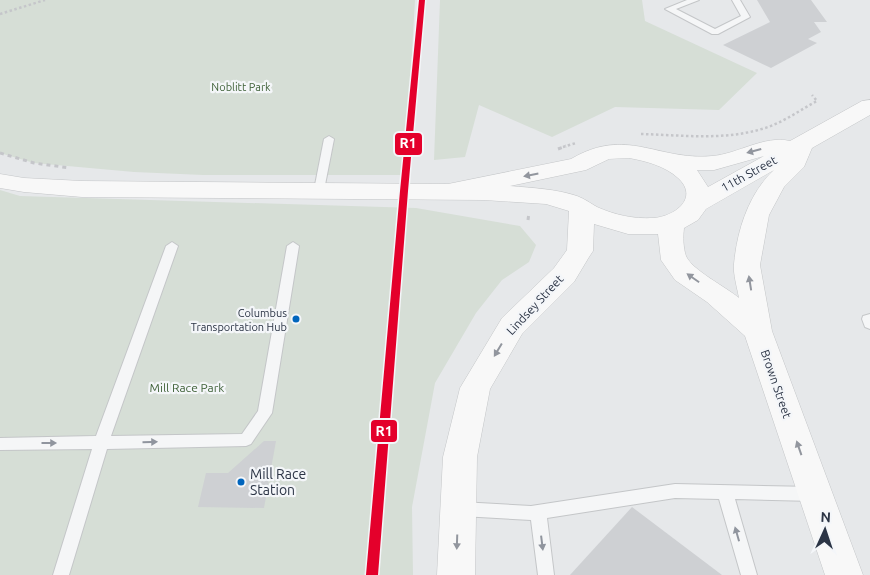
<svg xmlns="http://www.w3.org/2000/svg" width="870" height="575" viewBox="0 0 870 575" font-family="Ubuntu,sans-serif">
<rect width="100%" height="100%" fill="#e6e8ea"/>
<g fill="#d6ded6">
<path d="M0,0h415l-10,175h-202l-69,-3 -100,-9 -34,-10z"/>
<path d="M440,0h202l3,21 112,52 -38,37 -104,-3 -63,30 -73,-32 -14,52 -31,3z"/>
<path d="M0,190l20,6 396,12 104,18 16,19 -7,17 -27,18 -26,33 -41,70 -23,124 1,68h-413z"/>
</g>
<g fill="#ced0d3">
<path d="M757,0h54l16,22h-13l7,10 -13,7 9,4 -46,25 -48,-23 47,-23z"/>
<path d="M264,441h12l-12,67 -66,-1 8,-34h22z"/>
<path d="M632,507l90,68h-152z"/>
</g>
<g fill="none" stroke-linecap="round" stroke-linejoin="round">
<g stroke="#c4c6c8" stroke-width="2">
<g id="lane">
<path d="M687,0h12l-23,9 39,20 26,-13 -9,-16h8l10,17 -32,17h-6l-47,-25z"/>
<path d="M329,136l5,3 -10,51 -5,3 -5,-3 10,-51z"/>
<path d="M172,242l6,4 -67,190 131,-2 16,-23 29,-165 6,-4 6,4 -27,167 -21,31 -5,2 -139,3 -38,126h-16l39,-126 -92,1v-12l96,-2 70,-190z"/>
<path d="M870,314v15l-5,-2 -3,-8 1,-3z"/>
<path d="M675,484l139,3 6,2 2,5 -2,5 -6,2 -79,-2 22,76h-16l-22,-76 -44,-1 -128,20 7,57h-16l-7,-55 -70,-4 -6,-2 -2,-5 2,-5 6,-2 70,4z"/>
</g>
</g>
<g stroke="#c4c6c8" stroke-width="1">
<path id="secondary" d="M870,100v15l-58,33 -8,19 -20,20 -15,28 -9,50 12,66 91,244h-38l-80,-239 -38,-34 -32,-22 -14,-20 -3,-26h-30l-34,-10 -1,27 -4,6 -15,25 -52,52 -32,55 -13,68 -2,118h-38l6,-118 17,-69 42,-70 52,-50 13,-18 2,-39 -23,-7 -62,-4 -402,-3 -58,-5 -24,-4v-14l24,4 58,3 366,3 123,-25c56,-33 86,2 141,-3 26,-2 52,-21 78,-15l72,-40zM764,156l-56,31 -11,-17h17zM629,158c17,3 36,8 49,20 22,20 -4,39 -25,40 -20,1 -38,-3 -56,-11 -7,-4 -12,-8 -20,-11 -21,-7 -44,-8 -67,-10l76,-16 23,-11zM774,170c-25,23 -37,60 -40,94 -1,10 3,23 5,34 -13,-11 -47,-28 -53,-42 -3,-9 -3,-19 -2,-28l14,-8 8,-11z"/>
</g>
<g stroke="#c5c6ca" stroke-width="2.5" stroke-dasharray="2.5 2.5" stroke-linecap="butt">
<path d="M0,14l45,-14"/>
<path d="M641,134c41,1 84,7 124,-6 19,-6 35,-18 52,-27l-5,-6"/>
<path d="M563,147l13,-4"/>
</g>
<g stroke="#c5c6ca" stroke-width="3" stroke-dasharray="4 4" stroke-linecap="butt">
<path d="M558,149l8,-3"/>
<path d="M0,153l34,10 36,5"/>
<path d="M528,220l1,-7"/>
</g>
<use href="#lane" fill="#f5f6f7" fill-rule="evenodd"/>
<use href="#secondary" fill="#f8f8f8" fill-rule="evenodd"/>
<g stroke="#f4f6f9" stroke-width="3">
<path id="rail-1" d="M419,0h6l-17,191 -30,384h-12l34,-384z"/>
</g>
<use href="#rail-1" fill="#e4002b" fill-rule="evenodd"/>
</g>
<defs><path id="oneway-solid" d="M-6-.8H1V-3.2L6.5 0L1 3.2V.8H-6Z" transform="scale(1.25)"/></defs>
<g fill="#92969e">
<use href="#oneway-solid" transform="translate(754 151) rotate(165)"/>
<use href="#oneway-solid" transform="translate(531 175) rotate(169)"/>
<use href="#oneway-solid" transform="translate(693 278) rotate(-145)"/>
<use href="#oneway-solid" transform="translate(750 283) rotate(-99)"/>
<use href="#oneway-solid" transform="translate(498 350) rotate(121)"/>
<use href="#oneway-solid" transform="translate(799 448) rotate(-109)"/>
<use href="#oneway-solid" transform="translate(457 542) rotate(92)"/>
</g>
<g fill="#90959e">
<use href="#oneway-solid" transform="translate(150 442) rotate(-1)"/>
<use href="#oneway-solid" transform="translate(49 443)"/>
<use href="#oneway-solid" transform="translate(737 534) rotate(-106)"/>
<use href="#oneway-solid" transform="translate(542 543) rotate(83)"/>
</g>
<g fill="#0065bd" stroke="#f4f6f9" stroke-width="2">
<circle cx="296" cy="319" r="4.5"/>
<circle cx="241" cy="482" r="4.5"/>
</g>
<g text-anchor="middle" stroke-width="4.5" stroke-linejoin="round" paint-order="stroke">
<g font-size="11" fill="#3f6138" stroke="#f4f6f9">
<text x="241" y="91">Noblitt Park</text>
</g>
<g font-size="11" fill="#2b3445" stroke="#f4f6f9" text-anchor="end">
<text x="287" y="317">Columbus<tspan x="287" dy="14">Transportation Hub</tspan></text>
</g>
<g font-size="12" fill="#2b3445" stroke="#f4f6f9">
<text transform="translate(749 174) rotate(-29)" y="4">11th Street</text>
<text transform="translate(535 305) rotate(-47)" y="4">Lindsey Street</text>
<text transform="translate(776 384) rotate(71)" y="4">Brown Street</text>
</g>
<g font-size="12" fill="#3f6138" stroke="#f4f6f9">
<text x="187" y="392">Mill Race Park</text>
</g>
<g font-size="14" fill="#2b3445" stroke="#f4f6f9" text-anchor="start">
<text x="250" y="479">Mill Race<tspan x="250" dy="16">Station</tspan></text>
</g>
</g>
<g stroke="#f4f6f9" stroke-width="2">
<rect x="394" y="132" width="29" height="24" rx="5" fill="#e4002b"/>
<rect x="370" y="419" width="28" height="24" rx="5" fill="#e4002b"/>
</g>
<g font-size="14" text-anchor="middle" font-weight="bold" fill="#fff">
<text x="408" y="148">R1</text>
<text x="384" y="436">R1</text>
</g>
<g transform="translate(825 530) rotate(3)" stroke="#f4f6f9" stroke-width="4" paint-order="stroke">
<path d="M0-4L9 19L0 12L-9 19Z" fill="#2b3445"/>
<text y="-8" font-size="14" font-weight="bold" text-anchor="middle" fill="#2b3445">N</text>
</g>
</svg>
